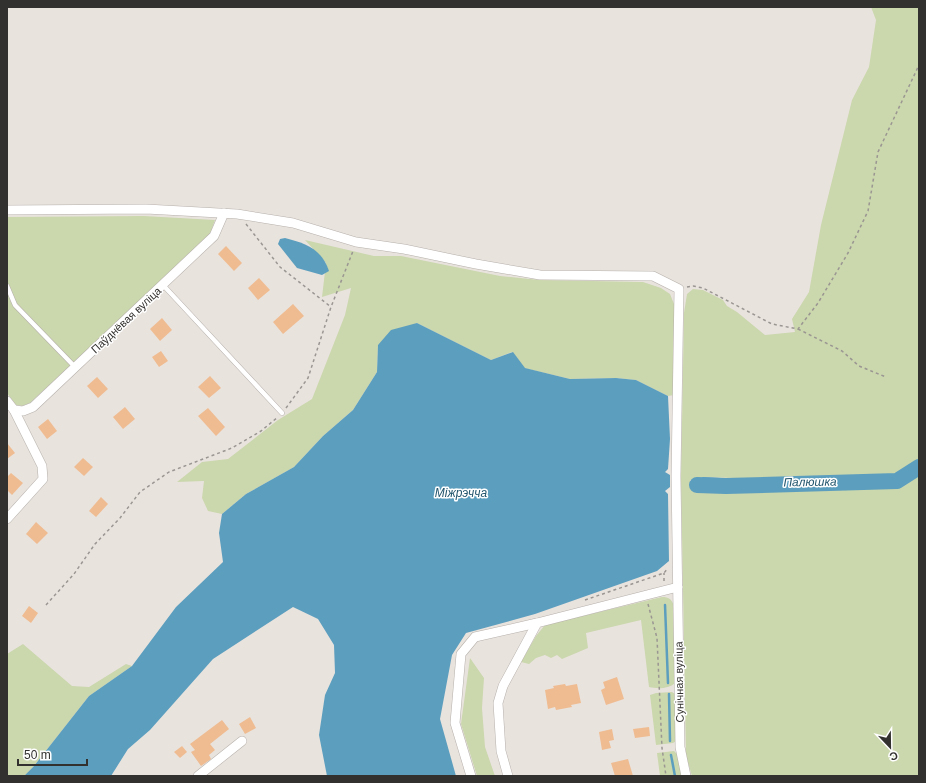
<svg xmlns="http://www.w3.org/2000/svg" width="926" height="783" viewBox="0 0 926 783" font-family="Helvetica,sans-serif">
<rect width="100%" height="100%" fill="#e9e3de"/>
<g fill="#cbd7ad" fill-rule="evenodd">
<path d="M871,7h48v769h-227l-6,-20 -5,-278 3,-165 3,-19 6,-5 10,1 20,10 4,6 10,6 28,23 30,-3 -3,-13 17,-27 12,-67 31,-125 17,-33 7,-47zM703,477l31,1v13l-32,1 -4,-2 -8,-1v-9l7,1z"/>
<path d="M144,216l71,4 -5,14 -50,48 -130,121 -8,3 -6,-1 -9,-12v-176z"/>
<path d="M305,240l69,16h27l99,20 40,4 103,2 18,6 9,6 4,10v91l-6,1 -32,-16 -20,-2 -46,1 -46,-11 -12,-16 -21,8 -74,-37 -39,22 -1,27 -24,38 -30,26 -29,31 -48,27 -24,20 -14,-3 -6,-13 2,-17 -27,1 25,-20 26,-3 50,-39 34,-21 33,-84 6,-27 -29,9 4,-34z"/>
<path d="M662,597c7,0 9,2 12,8l1,78c-6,6 -18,6 -26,4l-8,-67 -55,13 2,15 -26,11 -5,-4 -6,3 -6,-3 -9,3 -7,6 -8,-2 15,-26 9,-11z"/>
<path d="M23,644l49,42 17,1 37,-23 6,2 -43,30 -55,70 -10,10h-17v-122z"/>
<path d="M470,658l14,20 -2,30 3,39 10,29h-18l-16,-52z"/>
<path d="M672,692l3,2 1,47 -3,2 -17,2 -6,-50 6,-2z"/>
<path d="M674,751l3,3 5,22h-22l-3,-23z"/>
</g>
<g fill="#5c9ebe">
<path d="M285,238c20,5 37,11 44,33l-7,4 -25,-7 -19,-24 2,-5z"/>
<path d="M417,323l74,37 22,-8 12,16 45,11 46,-1 20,2 32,16 2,43 -2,30 -3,3 5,3v12l-5,4 3,3 1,67 -12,10 -122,43 -69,19 -14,22 -12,64 16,57h-129l-8,-41 6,-40 10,-22 -1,-28 -16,-26 -25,-12 -80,52 -63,71 -22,19 -17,27h-87l10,-10 55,-70 43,-30 44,-59 47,-45 -4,-29 3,-19 24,-20 48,-27 29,-31 30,-26 24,-38 1,-27 13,-15z"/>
<path d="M703,477l18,1 5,8 -6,6h-18l-4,-2 -1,-9z"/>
</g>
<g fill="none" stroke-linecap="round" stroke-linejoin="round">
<g stroke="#5c9ebe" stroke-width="2.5">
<path d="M665,605l3,78"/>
<path d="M669,694l1,47"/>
<path d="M671,755l4,21"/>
</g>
<path stroke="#5c9ebe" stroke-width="16" d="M697,485l29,1 171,-5 22,-14"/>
</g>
<g fill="#efbc91">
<path d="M226,246l16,17 -8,8 -16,-17z"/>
<path d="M259,278l11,12 -12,10 -10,-12z"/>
<path d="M293,304l11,12 -21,18 -10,-12z"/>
<path d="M162,318l10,12 -12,11 -10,-12z"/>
<path d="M161,351l7,10 -9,6 -7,-10z"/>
<path d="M210,376l11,12 -12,10 -11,-11z"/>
<path d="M97,377l11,12 -10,9 -11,-12z"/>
<path d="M125,407l10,12 -12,10 -10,-12z"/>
<path d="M208,408l17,19 -9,9 -18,-20z"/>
<path d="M48,419l9,12 -10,8 -9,-12z"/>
<path d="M7,443l8,10 -8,6z"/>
<path d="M83,458l10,9 -9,9 -10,-9z"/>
<path d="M11,473l12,10 -11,12 -5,-5v-13z"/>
<path d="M101,497l7,7 -12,13 -7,-6z"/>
<path d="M36,522l12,11 -11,11 -11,-10z"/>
<path d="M29,606l9,7 -7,10 -9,-7z"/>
<path d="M617,677l7,22 -18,6 -5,-15 4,-2 -2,-6z"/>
<path d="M565,684l1,2 11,-2 4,19 -10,2 1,2 -16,3 -1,-3 -7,2 -3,-19 9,-2 -1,-2z"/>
<path d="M250,717l6,11 -11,6 -6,-10z"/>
<path d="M222,720l7,9 -19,15 5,6 -6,5 2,4 -10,7 -10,-14 4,-2 -5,-6z"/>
<path d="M649,727l1,9 -15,2 -2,-9z"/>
<path d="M612,729l2,11 -5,1 2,7 -9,2 -3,-18z"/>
<path d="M182,746l5,6 -7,6 -6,-6z"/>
<path d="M628,759l5,17h-18l-4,-13z"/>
</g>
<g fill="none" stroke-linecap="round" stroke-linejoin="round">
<g stroke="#b6b0ab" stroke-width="5.5">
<g id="lane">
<path d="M163,285l119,128"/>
<path d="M7,286l8,19 60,62"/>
</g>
</g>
<g stroke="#b6b0ab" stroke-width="10">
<g id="street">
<path d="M7,210l139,-1 91,5 56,9 63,19 48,7 72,15 64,11 113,1 26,13 -3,187 4,271 6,29"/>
<path d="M7,401l7,9 28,56 1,13 -36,40"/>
<path d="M14,410l9,1 10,-4 181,-171 10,-23"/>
<path d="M198,776l44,-35"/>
<path d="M471,776l-16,-53 6,-69 14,-17 62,-14"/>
<path d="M508,776l-7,-25 -3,-48 5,-17 34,-63 141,-36"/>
</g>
</g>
<g stroke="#9a9692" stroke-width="1.5" stroke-dasharray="3 3" stroke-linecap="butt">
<path d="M246,224l34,43 51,40"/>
<path d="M687,287l6,-1 10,2 69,36 26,5 20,-26 30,-50 20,-42 10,-59 41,-87"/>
<path d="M798,329l44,22 17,15 27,11"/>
<path d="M286,408l22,-30 23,-71 22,-56"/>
<path d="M664,581v-8"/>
<path d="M585,600l79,-27 4,-5"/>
<path d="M648,604l9,34 5,110 4,28"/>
<path d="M46,605l28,-31 21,-30 25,-26 20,-26 29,-20 63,-24 29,-17 17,-14"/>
</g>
<use href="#lane" stroke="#fff" stroke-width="4.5"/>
<use href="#street" stroke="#fff" stroke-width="9"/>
</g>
<g text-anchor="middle" stroke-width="3" stroke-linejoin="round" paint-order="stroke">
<g font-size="11" fill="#33312f" stroke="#fff">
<text transform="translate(126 320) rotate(-43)" y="4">Паўднёвая вуліца</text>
<text transform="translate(679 682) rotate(-91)" y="4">Сунічная вуліца</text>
</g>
<g font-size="12" font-style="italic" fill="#23566e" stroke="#fff">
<text transform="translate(810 482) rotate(-1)" y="4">Палюшка</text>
<text x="461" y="497">Міжрэчча</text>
</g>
</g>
<rect width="926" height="783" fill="none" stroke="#33312f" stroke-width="16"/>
<g transform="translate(890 747) rotate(158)" stroke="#ffffff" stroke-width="3" paint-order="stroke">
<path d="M0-3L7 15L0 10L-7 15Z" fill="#33312f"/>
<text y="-6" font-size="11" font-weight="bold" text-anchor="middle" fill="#33312f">С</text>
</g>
<path d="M18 759v6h69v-6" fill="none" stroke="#33312f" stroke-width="2"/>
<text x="24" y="759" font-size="12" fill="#33312f" stroke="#ffffff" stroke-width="3" paint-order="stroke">50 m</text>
</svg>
